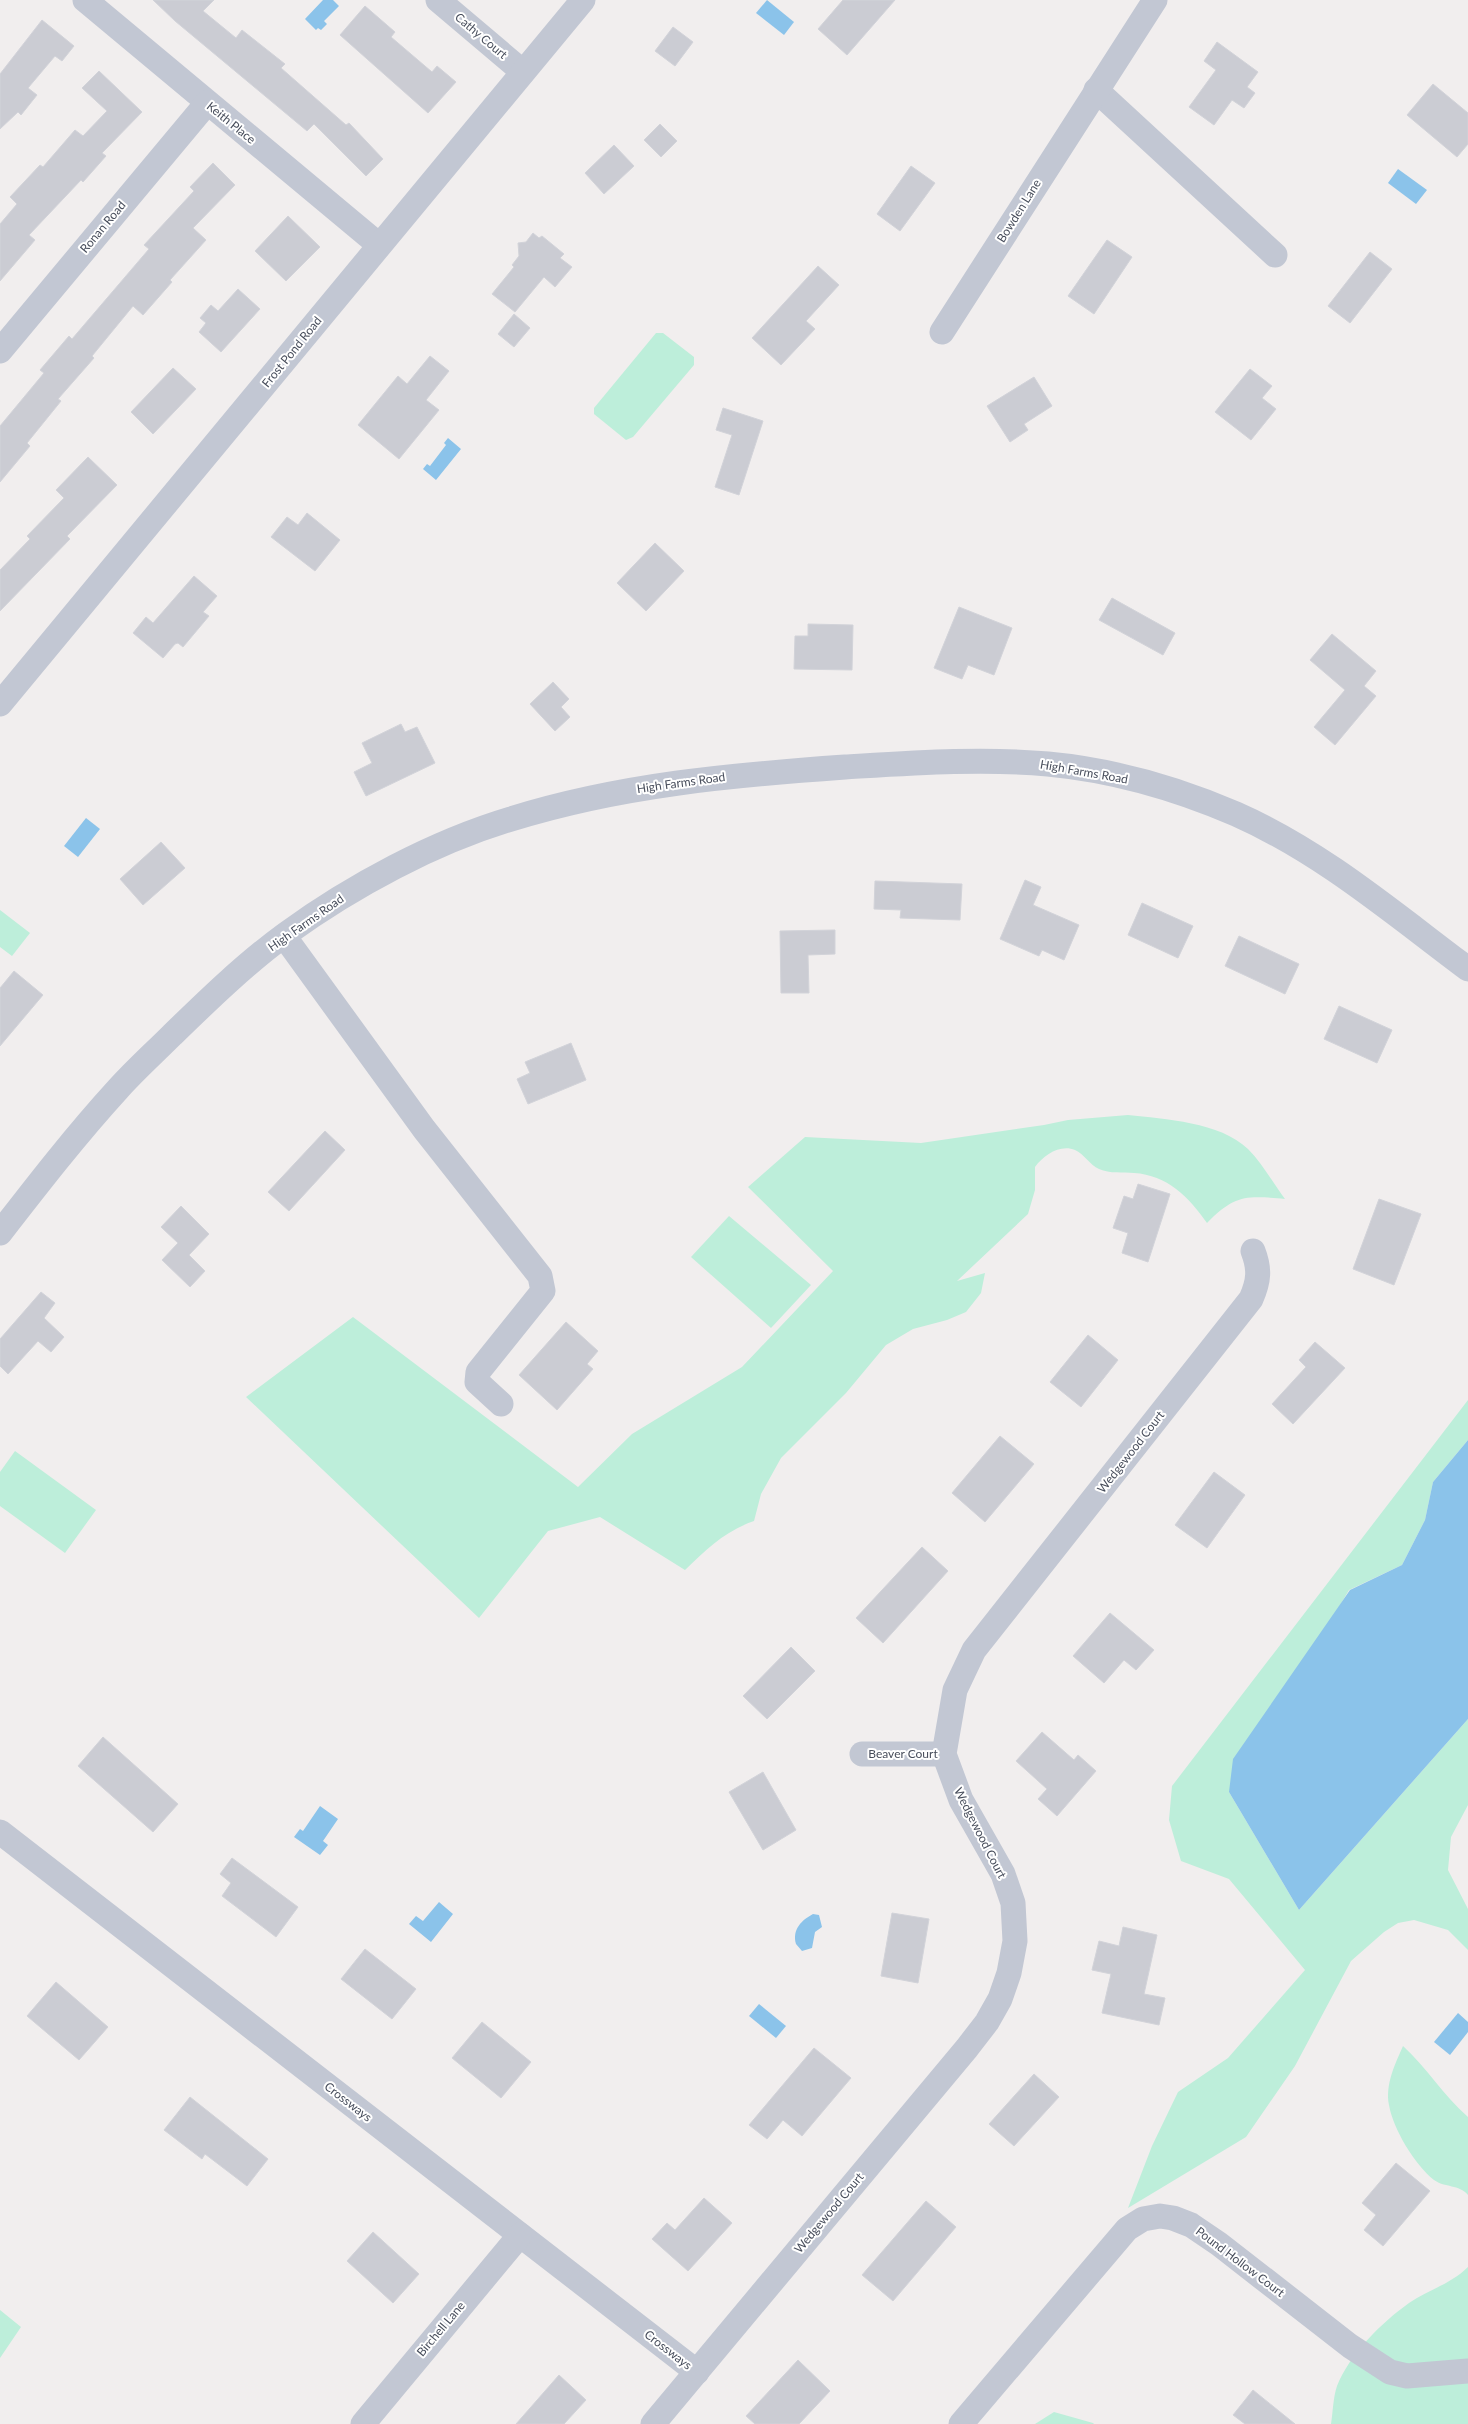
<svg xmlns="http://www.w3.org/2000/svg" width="1468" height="2424" viewBox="0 0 1468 2424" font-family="Lato,sans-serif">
<rect width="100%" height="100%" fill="#f1eeee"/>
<g fill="#bdeeda">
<path d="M656,333h7l31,24v8l-61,72 -7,3 -32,-26v-6z"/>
<path d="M0,910l30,23 -18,23 -12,-9z"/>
<path d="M1128,1115c37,4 92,7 120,34 14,14 25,34 37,50 -39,-3 -49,-5 -78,24 -18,-26 -40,-48 -73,-50 -11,-1 -24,1 -35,-4 -9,-4 -15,-15 -24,-19 -15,-6 -31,5 -40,17v23l-7,24 -71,67 28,-8 -4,20 -15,19 -19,8 -34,9 -27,16 -40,48 -65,65 -20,36 -7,27c-29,10 -47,28 -69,49l-85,-53 -52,14 -69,87 -233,-221 107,-80 225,170 54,-53 110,-67 91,-96 -85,-84 57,-50 116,6 123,-18 24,-5z"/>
<path d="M729,1216l82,69 -40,43 -80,-71z"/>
<path d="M1468,1400v40l-35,42 -8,38 -23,45 -53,25 -120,202 70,118 169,-191v86l-17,32 -3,33 20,39v41l-20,-20 -34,-10 -16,3 -14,9 -33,29 -56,105 -49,71 -118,71 24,-62 26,-54 50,-34 77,-88 -76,-91 -48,-18 -12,-41 3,-34z"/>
<path d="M15,1451l81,59 -31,43 -65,-47v-34z"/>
<path d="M1403,2046c24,22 40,49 65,71v78c-9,-11 -23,-7 -34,-15 -19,-15 -41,-51 -45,-75 -4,-20 6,-41 14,-59z"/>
<path d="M1468,2267v157h-137c2,-12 2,-26 6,-38 13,-32 44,-63 72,-83 19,-13 42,-19 59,-36z"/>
<path d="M0,2310l21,17 -21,31z"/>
<path d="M1054,2412l39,11 1,1h-59z"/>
</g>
<g fill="#8bc3ea">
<path d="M323,0h10l6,6 -15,15 3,3 -6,6 -3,-2 -2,2 -11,-11z"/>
<path d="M767,0l27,22 -10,13 -28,-22z"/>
<path d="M1398,169l29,21 -11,14 -28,-21z"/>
<path d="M448,438l13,11 -25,31 -13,-11 4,-5 3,2 16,-21 -2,-2z"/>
<path d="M86,818l14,11 -22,28 -14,-11z"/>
<path d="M1468,1440v279l-169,191 -70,-118 4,-33 117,-169 52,-25 23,-45 8,-38z"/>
<path d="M320,1806l18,13 -15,22 5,4 -8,10 -26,-18 6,-8 3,2z"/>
<path d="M439,1902l14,12 -22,28 -22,-18 7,-8 7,5z"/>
<path d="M813,1914l6,1 3,12 -7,5 -3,16 -10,3 -6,-7c-4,-15 6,-24 17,-30z"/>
<path d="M759,2004l27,22 -10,12 -27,-22z"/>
<path d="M1458,2013l10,9v10l-18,23 -16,-13z"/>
</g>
<g fill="#cbccd3" stroke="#d2d3d9">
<path d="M153,0h61l-11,11 33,27 6,-8 43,34 -4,4 65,57 3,-2 34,36 -17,17 -52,-52 -7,7 -132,-110z"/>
<path d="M843,0h52l-48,55 -29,-26z"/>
<path d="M365,6l30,26 -4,5 41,35 5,-6 19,16 -28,31 -88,-78z"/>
<path d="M42,20l32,26 -12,15 -7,-5 -27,32 9,7 -16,20 -3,-3 -18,17v-55z"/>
<path d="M673,27l20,15 -18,24 -20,-15z"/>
<path d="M1217,42l41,30 -11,15 8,6 -11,15 -12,-8 -18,25 -25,-18 27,-37 -12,-9z"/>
<path d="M99,71l43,41 -40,41 4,3 -23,26 -2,-2 -52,55 6,5 -35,41v-57l17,-20 -7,-7 30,-32 3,2 32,-37 8,6 24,-25 -25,-23z"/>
<path d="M1433,84l35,29v31l-11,13 -50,-42z"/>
<path d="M660,124l17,17 -16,16 -17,-17z"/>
<path d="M614,145l20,21 -30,28 -19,-21z"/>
<path d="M213,163l22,22 -42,43 13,12 -36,40 2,2 -29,33 -10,-9 -41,50 2,2 -36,41 3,2 -34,42 3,3 -30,36v-56l44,-53 -4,-3 29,-34 3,3 77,-90 -5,-4 50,-54 -4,-4z"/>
<path d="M911,166l24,17 -35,48 -23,-17z"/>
<path d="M288,216l32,31 -34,34 -31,-30z"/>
<path d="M533,233l6,5 3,-2 22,18 -4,4 12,9 -17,20 -11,-10 -29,35 -23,-18 22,-27 -2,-2 7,-9 -1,-13 8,-1z"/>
<path d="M1107,240l25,17 -38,57 -26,-18z"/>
<path d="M1370,252l22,17 -42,54 -22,-17z"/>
<path d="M818,266l21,19 -33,36 9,8 -34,36 -29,-27z"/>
<path d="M238,289l22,20 -39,43 -22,-20 7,-9 -6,-5 11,-13 7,6z"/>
<path d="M514,314l16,14 -16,19 -16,-13z"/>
<path d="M430,356l19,15 -23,29 13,10 -40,49 -41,-34 40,-49 9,8z"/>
<path d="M173,368l23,21 -43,45 -22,-22z"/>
<path d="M1250,369l22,17 -10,12 14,11 -25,31 -36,-28z"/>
<path d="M1034,377l18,29 -28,18 4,6 -18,12 -23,-36z"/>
<path d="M723,408l40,13 -24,74 -24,-8 17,-52 -16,-5z"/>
<path d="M88,457l29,28 -50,51 3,3 -70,72v-41l30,-31 -3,-3 37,-38 -8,-8z"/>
<path d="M307,513l33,27 -25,31 -44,-34 16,-20 11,8z"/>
<path d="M655,543l29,28 -38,40 -29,-28z"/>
<path d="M194,576l23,20 -14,16 6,4 -26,31 -5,-4 -3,1 -12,14 -30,-25 13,-16 7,6z"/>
<path d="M1112,598l63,35 -12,22 -64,-35z"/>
<path d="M959,607l53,21 -18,47 -26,-10 -6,14 -28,-11z"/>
<path d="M808,624l45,1 -1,45 -58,-1 1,-33h13z"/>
<path d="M1332,634l44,37 -12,15 12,10 -41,49 -21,-18 31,-37 -35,-30z"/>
<path d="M553,682l16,17 -8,8 9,10 -15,14 -25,-27z"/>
<path d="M401,724l4,8 12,-5 18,36 -69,33 -12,-24 18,-9 -10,-20z"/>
<path d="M161,842l24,26 -42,37 -23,-26z"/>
<path d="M1025,880l16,7 -8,18 46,20 -15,35 -22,-10 -3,6 -39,-17z"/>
<path d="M875,881l87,3 -2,36 -60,-2 1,-8 -27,-1z"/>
<path d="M1142,903l51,23 -15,32 -50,-23z"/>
<path d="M835,930v24l-27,1 1,38h-28l-1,-62z"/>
<path d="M1239,936l60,28 -14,30 -60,-28z"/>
<path d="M14,971l29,24 -43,51v-58z"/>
<path d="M1339,1006l53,24 -15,33 -53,-24z"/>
<path d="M571,1043l15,37 -58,24 -11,-25 13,-6 -5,-11z"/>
<path d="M325,1131l20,19 -56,61 -21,-19z"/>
<path d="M1138,1184l32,10 -22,68 -26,-9 6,-20 -15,-5 11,-32 9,3z"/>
<path d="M1379,1199l42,15 -27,71 -41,-16z"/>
<path d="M181,1206l28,28 -20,21 16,16 -15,16 -28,-27 16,-17 -17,-16z"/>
<path d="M41,1292l14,11 -11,15 20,19 -13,15 -13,-11 -30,33 -8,-8v-27z"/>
<path d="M566,1322l32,29 -11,13 6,5 -36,41 -38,-35z"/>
<path d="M1088,1335l30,25 -37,47 -31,-25z"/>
<path d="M1315,1342l30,26 -52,56 -21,-20 34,-37 -7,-7z"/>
<path d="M1000,1436l34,28 -49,58 -33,-29z"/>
<path d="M1214,1472l31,23 -38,53 -32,-23z"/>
<path d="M922,1547l26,24 -65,72 -27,-25z"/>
<path d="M1110,1613l44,37 -18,20 -12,-10 -20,23 -31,-27z"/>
<path d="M791,1647l24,24 -48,48 -24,-23z"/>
<path d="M1042,1732l32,28 4,-5 18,16 -39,45 -19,-17 9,-10 -31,-28z"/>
<path d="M103,1737l75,67 -25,28 -75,-66z"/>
<path d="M763,1772l33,58 -33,20 -34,-58z"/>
<path d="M232,1858l66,49 -22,30 -54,-41 9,-13 -11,-9z"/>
<path d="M892,1913l37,6 -11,64 -37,-7z"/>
<path d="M1123,1927l34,8 -13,59 21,4 -6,27 -57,-12 9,-39 -19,-4 7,-29 20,5z"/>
<path d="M365,1949l51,40 -24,30 -51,-40z"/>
<path d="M56,1982l52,45 -29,33 -52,-44z"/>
<path d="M482,2022l49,40 -30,36 -49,-40z"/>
<path d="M814,2048l37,30 -49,58 -19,-16 -16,19 -18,-14z"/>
<path d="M1034,2074l25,23 -45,49 -25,-22z"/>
<path d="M190,2097l78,62 -21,27 -42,-32 -3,5 -38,-29z"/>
<path d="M1396,2163l34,28 -47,55 -19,-16 12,-15 -14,-12z"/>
<path d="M704,2198l28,25 -44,48 -36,-32 15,-16 8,7z"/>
<path d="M926,2201l30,26 -63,74 -31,-26z"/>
<path d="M373,2232l46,42 -26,29 -46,-42z"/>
<path d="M798,2360l32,31 -31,33h-44l-9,-8z"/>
<path d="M559,2375l27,25 -22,24h-48z"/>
<path d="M1253,2390l42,34h-50l-12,-9z"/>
</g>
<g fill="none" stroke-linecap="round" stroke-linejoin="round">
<g stroke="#c2c7d3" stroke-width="25">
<path d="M85,0l294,245"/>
<path d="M438,0l85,72"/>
<path d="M1096,90l179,165"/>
<path d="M942,332l213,-332"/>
<path d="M0,351l207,-248"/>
<path d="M0,704l583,-704"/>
<path d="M284,936l140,193 116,147 3,15 -65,81 -1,10 24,22"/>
<path d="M0,1233c38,-49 76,-98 118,-144 17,-19 36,-36 54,-54 36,-35 73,-71 114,-101 66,-48 148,-92 225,-115 109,-34 221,-44 334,-52 67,-4 137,-9 203,-3 64,6 130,25 188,50 86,38 157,99 232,155"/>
<path d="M862,1754h82"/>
<path d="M0,1832l697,540"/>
<path d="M363,2424l157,-189"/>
<path d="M653,2424l314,-376 20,-26 13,-23 9,-26 6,-32 -2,-38 -10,-29 -42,-74 -17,-46 11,-64 19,-40 277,-351c8,-18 9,-30 2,-48"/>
<path d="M961,2424l166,-195 16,-10 17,-3 13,2 18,7 28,19 131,102 40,26 17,4 61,-5"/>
</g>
</g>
<g text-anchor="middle" stroke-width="4" stroke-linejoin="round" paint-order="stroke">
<g font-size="12" fill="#474d5b" stroke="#fff">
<text transform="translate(481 36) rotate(40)" y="4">Cathy Court</text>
<text transform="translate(231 123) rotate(39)" y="4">Keith Place</text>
<text transform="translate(1019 211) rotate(-58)" y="4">Bowden Lane</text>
<text transform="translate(103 227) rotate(-50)" y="4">Ronan Road</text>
<text transform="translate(292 352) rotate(-51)" y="4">Frost Pond Road</text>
<text transform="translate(1084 772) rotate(10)" y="4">High Farms Road</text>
<text transform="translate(681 783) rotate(-8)" y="4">High Farms Road</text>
<text transform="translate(306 923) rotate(-35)" y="4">High Farms Road</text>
<text transform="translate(1131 1452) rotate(-52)" y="4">Wedgewood Court</text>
<text x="903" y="1758">Beaver Court</text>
<text transform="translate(980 1833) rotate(63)" y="4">Wedgewood Court</text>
<text transform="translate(348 2102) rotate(38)" y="4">Crossways</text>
<text transform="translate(829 2213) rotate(-50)" y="4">Wedgewood Court</text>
<text transform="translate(1240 2262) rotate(37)" y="4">Pound Hollow Court</text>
<text transform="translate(441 2329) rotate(-50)" y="4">Birchell Lane</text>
<text transform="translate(668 2350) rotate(38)" y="4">Crossways</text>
</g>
</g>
</svg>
